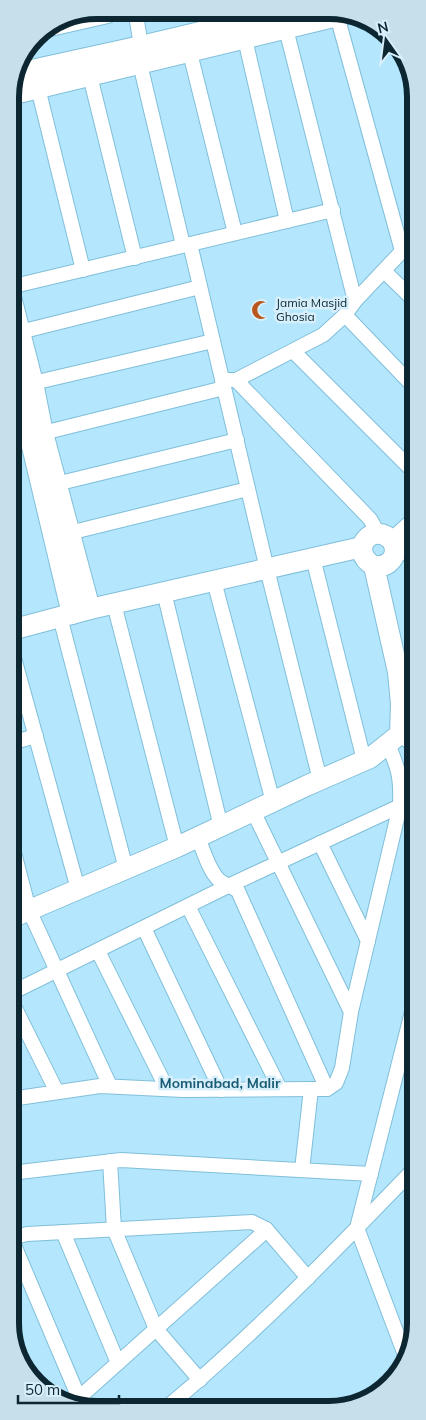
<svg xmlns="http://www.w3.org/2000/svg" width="426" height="1420" viewBox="0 0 426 1420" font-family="Mulish,sans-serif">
<rect width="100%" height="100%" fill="#b4e7fd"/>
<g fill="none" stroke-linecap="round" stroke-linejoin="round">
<g stroke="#80bfda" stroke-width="16">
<g id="street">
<path d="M336,12l66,239"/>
<path d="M136,15l5,31 -1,18 43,181"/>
<path d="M284,21l71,280"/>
<path d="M42,31l66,-15"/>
<path d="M245,39l42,182"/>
<path d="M188,45l47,188"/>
<path d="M90,76l45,182"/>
<path d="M38,88l45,182"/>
<path d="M190,244l77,325 53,211"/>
<path d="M384,271l31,30"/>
<path d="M10,287l323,-77"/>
<path d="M345,315l70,73"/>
<path d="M20,332l180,-45"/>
<path d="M293,351l122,122"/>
<path d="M222,380h14l87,-45 22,-20 10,-14 49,-52 11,-6"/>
<path d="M236,380l134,139 8,14"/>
<path d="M33,383l180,-42"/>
<path d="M11,431l24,-6"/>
<path d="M43,433l181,-45"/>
<path d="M56,484l181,-44"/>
<path d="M69,533l179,-44"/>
<path d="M398,538l17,27"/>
<path d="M313,558l51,202"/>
<path d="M214,581l59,221"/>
<path d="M164,592l57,235"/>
<path d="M114,604l63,243"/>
<path d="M60,617l66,252"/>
<path d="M11,647l67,242"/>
<path d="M400,734l15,13"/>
<path d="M11,743l25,-7"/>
<path d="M253,811l98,201"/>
<path d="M198,838c6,13 11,34 22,43 5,4 13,6 18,10l89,198"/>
<path d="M11,841l18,69 81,176"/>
<path d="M320,843l48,98"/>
<path d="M188,906l92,183"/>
<path d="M144,928l77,162"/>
<path d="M98,951l69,138"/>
<path d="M11,993l219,-108 170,-79"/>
<path d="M11,1000l46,92"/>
<path d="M11,1099l89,-13 83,4 128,-1h16l9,-6 6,-15 9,-56 49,-206c1,-28 -1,-36 -12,-62"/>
<path d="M110,1161l4,68 42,100 44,51"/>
<path d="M302,1170l9,-81"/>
<path d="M11,1173l110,-13 250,14"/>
<path d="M63,1232l55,131"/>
<path d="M405,1355l-48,-127 58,-228"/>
<path d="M79,1398l-65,-153 -2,-5 3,-3 12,-3 225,-12 14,7 42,49"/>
<path d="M72,1404l189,-169 5,-6"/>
<path d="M166,1408c89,-74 169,-157 250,-241"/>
</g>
</g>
<g stroke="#80bfda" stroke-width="22">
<g id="secondary">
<path d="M18,73l123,-27 139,-33"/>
<path d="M10,95l340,-82"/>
<path d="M10,293l23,90 10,50 47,176"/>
<path d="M10,354l62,260"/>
<path d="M393,542l22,-20"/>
<path d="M11,630l79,-21 272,-62"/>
<path d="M11,918l166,-71 129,-61 64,-28 30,-24 1,-30 -3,-32 -24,-106c-28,-16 0,-47 19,-24 6,14 -4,26 -19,24"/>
</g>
</g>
<use href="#street" stroke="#fff" stroke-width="14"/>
<use href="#secondary" stroke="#fff" stroke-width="20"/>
</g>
<defs>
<g id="mosque-bare" transform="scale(1.5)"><path d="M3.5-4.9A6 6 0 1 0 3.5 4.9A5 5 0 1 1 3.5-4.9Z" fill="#b9571c" stroke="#d7effb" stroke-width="2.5" paint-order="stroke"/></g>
</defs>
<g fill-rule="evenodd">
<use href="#mosque-bare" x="261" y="310"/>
</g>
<g text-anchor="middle" stroke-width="5" stroke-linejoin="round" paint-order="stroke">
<g font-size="12" fill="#0c2731" stroke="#d7effb" text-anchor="start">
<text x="276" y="307">Jamia Masjid<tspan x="276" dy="14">Ghosia</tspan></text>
</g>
<g font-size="14" font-weight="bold" fill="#1a5c74" stroke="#d7effb">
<text x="220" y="1088">Mominabad, Malir</text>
</g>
</g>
<path d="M0 0H426V1420H0ZM97 19H329A78 78 0 0 1 407 97V1323A78 78 0 0 1 329 1401H97A78 78 0 0 1 19 1323V97A78 78 0 0 1 97 19Z" fill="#c7dfeb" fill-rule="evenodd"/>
<path fill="none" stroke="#0c2731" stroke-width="6" d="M97 19H329A78 78 0 0 1 407 97V1323A78 78 0 0 1 329 1401H97A78 78 0 0 1 19 1323V97A78 78 0 0 1 97 19Z"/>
<g transform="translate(386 40) rotate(346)" stroke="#d7effb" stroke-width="4" paint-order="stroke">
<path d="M0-4L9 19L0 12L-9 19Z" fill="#0c2731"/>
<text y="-8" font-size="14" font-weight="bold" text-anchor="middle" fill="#0c2731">N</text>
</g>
<path d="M18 1395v8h101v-8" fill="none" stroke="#0c2731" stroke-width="2.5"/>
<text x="25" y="1395" font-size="15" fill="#0c2731" stroke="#d7effb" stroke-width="4" paint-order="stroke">50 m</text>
</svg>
